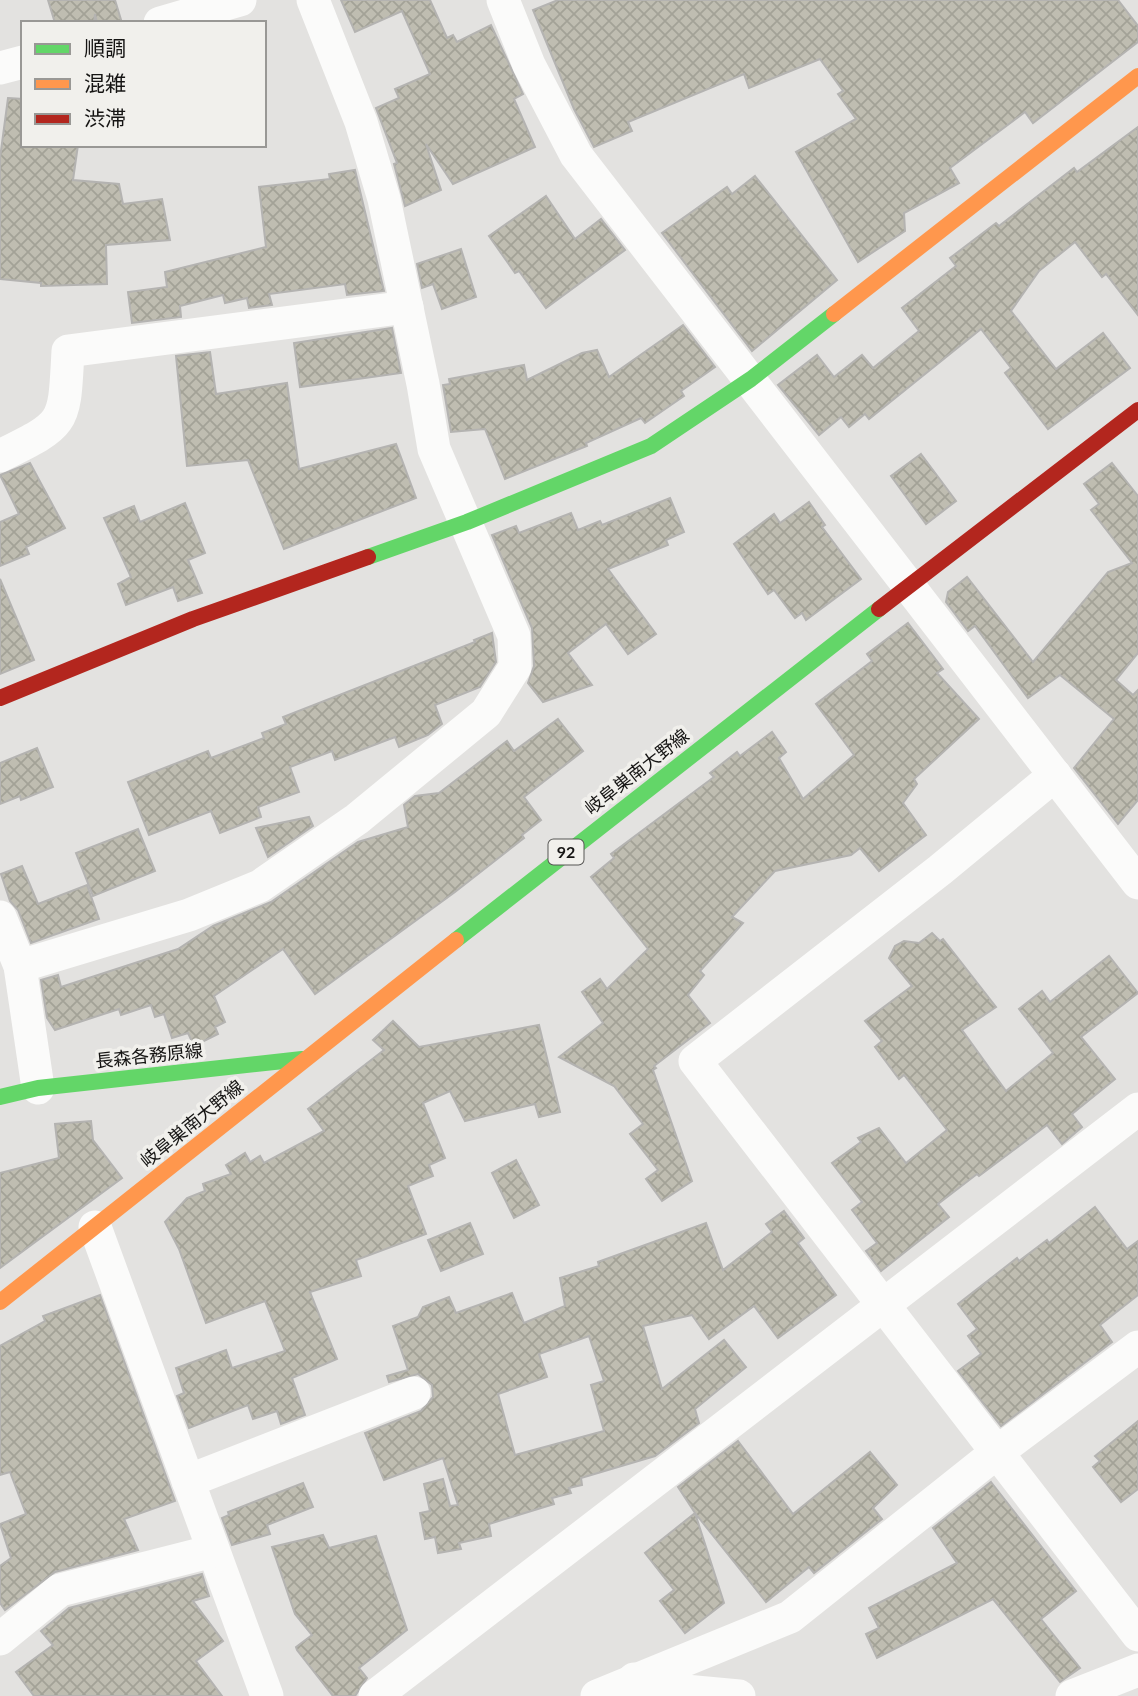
<svg xmlns="http://www.w3.org/2000/svg" width="1138" height="1696" viewBox="0 0 1138 1696" font-family="Lato,'Noto Sans JP',sans-serif">
<defs>
<pattern id="building-cross-hatch" width="8" height="8" patternUnits="userSpaceOnUse" patternTransform="scale(1.75)"><rect width="8" height="8" fill="#bfbdb1"/><path d="M0 0l8 8M0 8l8-8" fill="none" stroke="#a3a297"/></pattern>
</defs>
<rect width="100%" height="100%" fill="#e3e2e0"/>
<g fill="url(#building-cross-hatch)" stroke="#b4b3b1" stroke-width="2" fill-rule="evenodd">
<path d="M48,0h67l7,23h-25l-2,-9 -1,9h-39z"/>
<path d="M341,0h89l17,38 6,-3 4,7 34,-17 32,69 -9,5 21,48 -82,37 -27,-40 15,46 -36,16 -11,-42 3,-1 -21,-55 23,-10 -4,-9 35,-15 -28,-63 -47,21z"/>
<path d="M558,0h560l20,26v16l-105,81 -8,-11 -75,56 9,15 -55,30 1,18 -47,31 -62,-110 60,-33 -18,-25 5,-3 -23,-32 -71,29 -5,-14 -116,48 4,9 -38,16 -20,-38 -41,-99z"/>
<path d="M8,98l15,1v46h55l-5,35 46,4 4,20 39,-5 8,41 -64,5 1,39 -66,2v-3l-41,-4v-121z"/>
<path d="M1138,127v188l-32,-41 -4,3 -27,-35 -36,29 -28,40 45,58 47,-36 27,35 -82,61 -43,-56 6,-5 -30,-39 -112,90 -4,-5 -16,13 -8,-10 -22,18 -41,-50 39,-30 17,22 28,-22 11,13 46,-37 -17,-23 54,-42 -6,-8 46,-35 3,3 75,-58 3,4z"/>
<path d="M355,170l29,121 -37,4 -2,-11 -76,10 3,11 -23,3 -2,-10 -22,5 -2,-8 -43,11 1,11 -49,6 -4,-31 39,-5 -2,-15 101,-25 -7,-60 71,-8 -1,-5z"/>
<path d="M755,176l82,104 -85,71 -90,-118 65,-46 5,7z"/>
<path d="M546,196l29,43 26,-20 24,31 -79,58 -27,-37 -4,2 -26,-37z"/>
<path d="M461,249l15,48 -34,12 -9,-25 -11,4 -5,-24z"/>
<path d="M683,325l32,42 -34,24 3,5 -39,27 -4,-5 -55,25 1,3 -82,33 -20,-50 -34,3 -8,-47 7,-1 -1,-5 75,-14 3,15 55,-27 15,-3 12,27z"/>
<path d="M392,328l9,45 -101,14 -6,-44z"/>
<path d="M210,352l6,42 71,-11 12,86 97,-25 20,54 -132,51 -36,-89 -61,6 -11,-110z"/>
<path d="M921,454l35,47 -30,23 -35,-48z"/>
<path d="M30,463l35,65 -39,19 3,7 -29,12v-44l19,-8 -19,-39z"/>
<path d="M1112,463l26,33v157l-22,27 17,15 5,-5v110l-20,24 -44,-56 40,-49 -54,-44 -32,23 -53,-72 -7,5 -22,-29 2,-10 19,-15 66,85 75,-90 24,-9 -41,-53 8,-6 -15,-20z"/>
<path d="M670,498l14,34 -18,8 2,5 -60,24 48,65 -28,20 -22,-30 -38,29 24,32 -49,17 -15,-19 6,-17 -2,-38 -40,-93 24,-9 3,7 52,-20 7,17 22,-9 2,4z"/>
<path d="M809,502l16,23 -3,2 39,52 -55,41 -4,-7 -7,5 -21,-28 -6,4 -34,-50 40,-30 6,9z"/>
<path d="M185,503l20,50 -17,7 14,33 -24,8 -5,-14 -47,18 -8,-21 13,-7 -27,-59 30,-12 6,16z"/>
<path d="M0,579l34,81 -34,14z"/>
<path d="M908,623l35,46 -6,4 42,46 -65,60 3,5 -14,19 23,32 -47,36 -19,-23 -9,7 -76,16 -43,46 11,6 -43,48 4,4 -16,20 22,28 -56,43 2,2 -3,2 39,111 -30,20 -16,-22 12,-9 -28,-36 13,-10 -29,-38 -55,-29 44,-34 -21,-31 18,-13 7,10 41,-40 -57,-72 23,-19 -3,-4 103,-77 -4,-4 27,-21 3,4 32,-24 14,20 -7,6 24,41 51,-44 -38,-51 56,-43 -5,-7z"/>
<path d="M492,633l4,29 -16,25 -45,18 7,19 -14,11 -29,12 -4,-10 -60,23 -3,-9 -42,16 9,25 -41,15 3,10 -41,16 -9,-22 -62,24 -21,-53 80,-31 3,7 53,-20 -2,-5 24,-9 -3,-7 192,-75 -1,-2z"/>
<path d="M558,719l25,32 -59,46 17,23 -19,15 2,3 -69,54 -140,102 -32,-45 -69,47 11,26 -10,5 3,7 -24,12 -6,-13 -16,5 -8,-24 -9,3 -4,-12 -30,10 -2,-6 -64,21 -8,-12 -6,-38 17,-5 3,12 117,-38 35,-23 58,-24 87,-60 50,-15 -4,-22 11,-9 24,-3 68,-52 7,10z"/>
<path d="M37,748l16,39 -32,13 -1,-4 -20,8v-41z"/>
<path d="M309,817l4,9 -45,31 -12,-29z"/>
<path d="M138,829l17,42 -62,25 -17,-43z"/>
<path d="M22,866l16,38 49,-19 12,34 -68,24 -13,-33 -8,-9 -9,-27z"/>
<path d="M932,933l8,8 3,-2 53,68 -34,23 44,61 47,-38 -34,-44 23,-18 8,11 59,-46 29,37 -57,44 34,42 -43,35 10,13 -20,17 -15,-19 -68,51 -2,-2 -39,30 11,13 -68,54 -15,-20 11,-8 -25,-33 10,-8 -30,-39 29,-21 -3,-4 21,-10 27,35 41,-33 -43,-55 -5,4 -24,-32 7,-6 -17,-20 47,-35 -23,-28 6,-12 9,-5 15,2z"/>
<path d="M393,1021l26,26 120,-22 21,87 -21,5 -4,-13 -70,17 -15,-30 -27,12 22,55 -16,7 4,11 -25,10 18,48 -70,26 5,16 -51,16 27,67 -45,19 13,37 -24,9 -4,-13 -24,8 -5,-14 -59,23 -12,-32 7,-3 -8,-25 50,-18 6,18 53,-17 -20,-50 -59,22 -27,-74 -14,-27 22,-24 18,-7 -2,-7 28,-10 -5,-9 19,-12 5,9 10,-6 4,7 60,-32 -16,-22 76,-59 -11,-10z"/>
<path d="M91,1121l2,19 29,38 -122,90v-95l59,-15 -4,-34z"/>
<path d="M516,1160l23,45 -25,13 -22,-45z"/>
<path d="M1095,1207l32,42 11,-8v54l-38,30 12,17 -111,84 -43,-55 23,-17 -13,-18 9,-7 -19,-25 59,-46 2,3 28,-21 2,3z"/>
<path d="M784,1211l20,27 -6,5 38,52 -58,43 -24,-32 -45,33 -17,-24 -49,11 19,63 62,-49 22,27 -51,42 4,14 -44,33 -74,22 1,7 -13,3 2,5 -19,5 2,6 -65,20 2,12 -32,7 2,6 -23,4 -3,-16 -10,2 -5,-26 10,-2 -6,-27 19,-5 7,27 8,-1 -15,-47 -59,22 -19,-47 56,-22 12,-14 -1,-12 -14,-11 -29,8 -2,-6 21,-6 -15,-44 25,-9 5,-10 26,-10 7,16 56,-20 12,30 41,-17 -5,-28 39,-12 -1,-4 108,-39 17,47 49,-38 -6,-8zM589,1336l15,45 -13,4 13,46 -89,24 -17,-61 49,-17 -8,-23z"/>
<path d="M470,1223l13,31 -42,17 -13,-31z"/>
<path d="M100,1295l75,206 -51,18 14,31 -83,22 -50,38 -5,-7v-37l11,-8 -11,-34 26,-10 -16,-42 -10,3v-129l45,-25 -2,-5z"/>
<path d="M1138,1421v68l-17,13 -28,-35 7,-6 -5,-5z"/>
<path d="M738,1441l55,73 77,-62 27,33 -24,23 9,11 -68,54 -5,-6 -43,35 -71,-89 29,90 -39,30 -25,-32 14,-11 -29,-37 50,-40 -17,-26z"/>
<path d="M991,1482l85,109 -35,28 39,49 -20,14 -67,-83 -116,59 -11,-24 13,-6 -10,-20 88,-45 -24,-35z"/>
<path d="M303,1483l10,24 -46,18 3,9 -38,11 -10,-27 7,-3 -1,-3z"/>
<path d="M323,1535l6,13 47,-12 31,94 -48,38 8,10 -12,18h-22l-36,-46 -1,-3 16,-12 -17,-21 -23,-67z"/>
<path d="M202,1574l7,22 -16,5 30,40 -27,20 26,35h-188l-18,-24 37,-27 -12,-14 28,-23z"/>
</g>
<g fill="none" stroke-linecap="round" stroke-linejoin="round">
<g stroke="#fbfbfa" stroke-width="33">
<path d="M503,0l26,65 47,90 562,728"/>
<path d="M160,23l80,-23"/>
<path d="M0,68l23,-6"/>
<path d="M0,456c67,-33 64,-31 68,-105l339,-44"/>
<path d="M1055,775l-115,95 -245,191 443,574"/>
<path d="M0,917l20,49 18,122"/>
<path d="M20,966l169,-51 71,-29 97,-67 129,-106 29,-46 -1,-31 -80,-187 -11,-65 -39,-185 -23,-77 -48,-122"/>
<path d="M95,1227l172,469"/>
<path d="M188,1481l226,-88"/>
<path d="M0,1639l60,-49 153,-39"/>
<path d="M634,1679l51,12 54,5"/>
<path d="M375,1696l763,-587"/>
<path d="M597,1696l193,-79 206,-164 142,-106"/>
<path d="M1072,1696l66,-26"/>
</g>
<g stroke="#63d668" stroke-width="16">
<path d="M368,557l99,-35 184,-76 100,-67 83,-65"/>
<path d="M456,940l423,-331"/>
<path d="M0,1097l38,-9 264,-29"/>
</g>
<g stroke="#ff974d" stroke-width="16">
<path d="M834,314l304,-238"/>
<path d="M0,1302l456,-362"/>
</g>
<g stroke="#b3261e" stroke-width="16">
<path d="M879,609l259,-199"/>
<path d="M0,698l193,-79 175,-62"/>
</g>
</g>
<g text-anchor="middle" stroke-width="7" stroke-linejoin="round" paint-order="stroke">
<rect fill="#f1f0ec" stroke="#575654" stroke-width="2" x="548.5" y="839.5" width="35" height="25" rx="5"/>
<g font-size="16" font-weight="bold" fill="#151413">
<text x="566" y="858">92</text>
</g>
<g font-size="18" fill="#151413" stroke="#f1f0ec">
<text transform="translate(637 772) rotate(-38)" y="6">岐阜巣南大野線</text>
<text transform="translate(149 1056) rotate(-6)" y="6">長森各務原線</text>
<text transform="translate(192 1124) rotate(-39)" y="6">岐阜巣南大野線</text>
</g>
</g>
<rect x="21" y="21" width="245" height="126" fill="#f1f0ec" stroke="#999895" stroke-width="2"/>
<rect x="35" y="44" width="35" height="10" fill="#63d668" stroke="#999895" stroke-width="2"/>
<text x="84" y="56" font-size="21" fill="#151413">順調</text>
<rect x="35" y="79" width="35" height="10" fill="#ff974d" stroke="#999895" stroke-width="2"/>
<text x="84" y="91" font-size="21" fill="#151413">混雑</text>
<rect x="35" y="114" width="35" height="10" fill="#b3261e" stroke="#999895" stroke-width="2"/>
<text x="84" y="126" font-size="21" fill="#151413">渋滞</text>
</svg>
